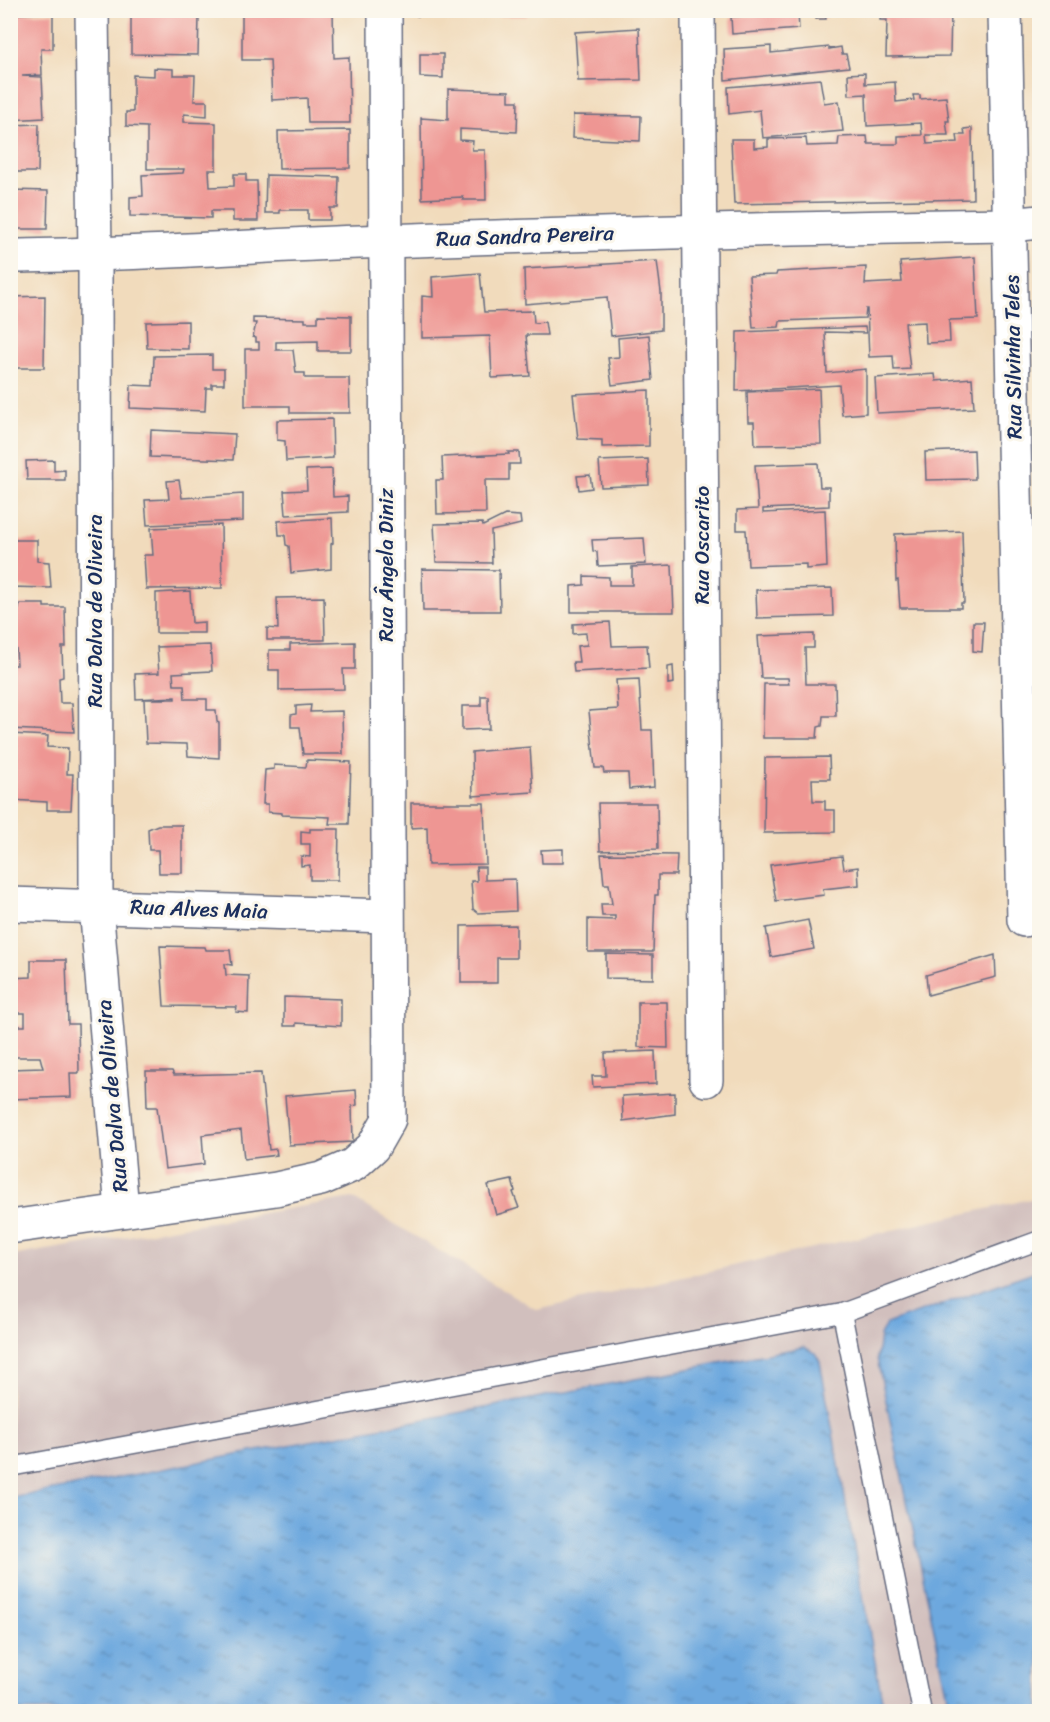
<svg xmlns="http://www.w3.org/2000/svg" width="1050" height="1722" viewBox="0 0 1050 1722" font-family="Sriracha,sans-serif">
<defs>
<pattern id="water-ripples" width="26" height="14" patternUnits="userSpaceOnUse" patternTransform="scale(1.5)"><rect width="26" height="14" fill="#6da8de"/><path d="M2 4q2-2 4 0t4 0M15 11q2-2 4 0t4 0" fill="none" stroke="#5989b7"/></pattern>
</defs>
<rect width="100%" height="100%" fill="#fbf7ec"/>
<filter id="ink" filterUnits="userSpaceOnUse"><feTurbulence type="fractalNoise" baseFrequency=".0167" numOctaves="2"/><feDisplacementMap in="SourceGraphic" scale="12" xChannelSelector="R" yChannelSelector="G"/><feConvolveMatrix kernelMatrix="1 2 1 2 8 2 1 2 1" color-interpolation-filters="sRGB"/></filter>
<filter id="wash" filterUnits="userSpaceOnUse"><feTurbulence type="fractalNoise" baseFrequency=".008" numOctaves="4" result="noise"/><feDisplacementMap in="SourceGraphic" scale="24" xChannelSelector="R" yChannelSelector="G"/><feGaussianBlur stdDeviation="1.35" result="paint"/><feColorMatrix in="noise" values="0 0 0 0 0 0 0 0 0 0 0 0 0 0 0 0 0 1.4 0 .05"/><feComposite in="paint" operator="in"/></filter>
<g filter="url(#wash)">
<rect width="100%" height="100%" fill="#f1dbbc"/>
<path fill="#d1bfbd" d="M1039,1197v514l-1028,1v-456l341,-58 185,112z"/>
<g fill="url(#water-ripples)" stroke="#446c9e" stroke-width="1.5">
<path d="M1039,1270v441h-88l-74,-353 3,-22 6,-12z"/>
<path d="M804,1347l11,6 5,9 64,349h-873v-213z"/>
</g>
<g id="blocks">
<g fill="#ee9693">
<path d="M143,10h46l-1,6 11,1 -1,38 -67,-1v-40l12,1z"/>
<path d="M333,10l1,48 15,-1 1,66h-42l-1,-25 -35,2 -2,-40h-28v-49z"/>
<rect x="417" y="10" width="26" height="6"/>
<path d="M482,10h44l1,6h-45z"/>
<path d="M881,10h70l-1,46 -64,1 1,-37h-7z"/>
<path d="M1036,10h4v50h-2z"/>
<path d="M815,11h10l1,8h-10z"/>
<path d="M53,13v36h-12l1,26 -20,1 20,1 2,41 -34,2v-106z"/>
<path d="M798,13l1,16 -67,5 -1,-17z"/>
<path d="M639,28l2,52 -63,1 -3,-49z"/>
<path d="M771,46v7l58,-6v2l12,-2 1,7h4l3,13 -124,13 -1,-31z"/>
<path d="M420,54h23v24l-23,-1z"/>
<path d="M154,68l19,1v6h22l-1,26h13v15l-23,-2v8l32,1v47h-7l1,17 24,-1v-12h12v7h11l1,40h-25v-10h-22v7l-81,-2v-19l13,-1 -1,-21 41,-2 1,-4h-37v-42l-21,-1v-14h7v-37l21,1z"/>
<path d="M865,73v11l30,-2 1,20 18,-2 -1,-5h7v4l26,-2 3,24h-3l2,14h-22l1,9 31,-2 -1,-7h8l-1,-6 8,-1 1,71 -239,5 -3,-65h23v9l14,-1v-8l38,-1 1,8 31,-1 1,-8 28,-1 1,8h30v-8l24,-1 -1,-12 -54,3 -1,-32 -17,1 -1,-21z"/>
<path d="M820,79l4,24 15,-2 4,30 -80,7 -3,-28 -31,4 -1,-27z"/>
<path d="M448,89l61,2v10h9l-1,31 -57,-3v11l13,1 -1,9h13l1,50h-23v-3l-41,2 -1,-81 27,2z"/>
<path d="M573,115l68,1 -1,25 -68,-3z"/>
<path d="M39,124l-1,48h-28v-47z"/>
<path d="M350,130v38l-71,1 -1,-38z"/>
<path d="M266,175l73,2 -1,31h-8v12h-22v-10h-28v3h-15z"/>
<path d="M10,190l38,1 -1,38h-37z"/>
<path d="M975,257l3,62 -29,1 1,22 -24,1 -1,-21 -20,1 5,46 -16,1 -1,-14 -24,1 -2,-48h-1l-1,9 -85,3 -1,6 -26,1 -4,-52 27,-1 1,-3 89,-5 -1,17 37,-2 -2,-20z"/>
<path d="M657,261l4,31v38l-50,6 -4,-39 -82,7 -1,-35z"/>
<path d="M480,273l4,39 49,-1 1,12 11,-1 2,13h-21l4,41 -38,2 -2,-42 -68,2v-42l11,1 -1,-20z"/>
<path d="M45,296l-1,72h-34v-71z"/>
<path d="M318,315l33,1v35h-33v-10l-42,1v8h17l3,23h9v5h44l1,35h-60v-7h-45v-57h14v-7h-3v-4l-3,-1 3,-14h-3v-5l52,1v3h13z"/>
<path d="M188,321v28l-41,-1 -1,-26z"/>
<path d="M865,327l1,6 -41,-1 2,41 39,-4v44l-24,2 -3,-30 -103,6 1,-59z"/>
<path d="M649,335l4,45 -41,5 -4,-27 11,-1 -1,-19z"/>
<path d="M212,355v14h12v15h-12v4h-6l-1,23 -75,-3 1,-23 22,1 1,-30z"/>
<path d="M935,374l1,7 36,-3 2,30 -97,5 -2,-35z"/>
<path d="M819,389l2,55 -66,1 -1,-23h-6l-1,-30z"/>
<path d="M649,390v56l-47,1v-7l-24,-1 -5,-45z"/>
<path d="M332,419l1,39 -47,3 -1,-20 -8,-1v-20z"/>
<path d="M151,430l84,4 -2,26 -83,-3z"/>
<path d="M974,450l1,29 -49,1 -1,-28z"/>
<path d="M508,452h11l1,12h-11v16h-24l1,33 -49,1 -1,-34h7l-1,-23 67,-3z"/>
<path d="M648,459l1,26 -48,2 -2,-26z"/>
<path d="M54,460v11l11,-1v10h-38l-1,-19z"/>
<path d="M818,463l2,24h9v19l-66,3v4l62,-3 2,57 -21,2v-5l-58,2 -2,-36h-9v-20l21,-1 -3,-44z"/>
<path d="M332,469l1,28 15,-1v16l-62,3 -2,-24 23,-1 -1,-20z"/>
<path d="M590,475l2,13 -13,2 -2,-14z"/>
<path d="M179,480l3,18 61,-4v27l-96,4 -2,-25 24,-1 -2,-18z"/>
<path d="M505,515l15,1 1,8 -30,7 1,32 -56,-1 -2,-38 48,-1 1,3z"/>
<path d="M332,518l1,25 -2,1v25l-40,4 -2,-27 -3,-1 -1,-10h-6l-1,-14z"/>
<path d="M221,525l1,63 -76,1 -2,-34h9l-2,-27z"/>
<path d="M962,531l2,72h-3v5h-61l-2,-28 -2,1 -1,-47z"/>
<path d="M644,538l2,26 -48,2 -1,-14 -4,-1 -1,-11z"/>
<path d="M10,540h27v21l12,1 2,26 -41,-1z"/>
<path d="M672,565l2,47h-103v-26l13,-1v-9l25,1v8h23v-18z"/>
<path d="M422,569l77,1 1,41h-77z"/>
<path d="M832,588l1,28 -76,2 -1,-28z"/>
<path d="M190,591l2,32 12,-1v11h-48v-40z"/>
<path d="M324,597l1,43h-58v-12l11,1 -1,-31z"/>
<path d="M20,604h24v3h21l1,40h-4l1,30 -4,1 1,25h12l2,29 -64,-3v-64h7l-1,-16h-6v-39l9,-1z"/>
<path d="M610,622l2,24 35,-1 2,23 -75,4 -1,-10h6l-2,-16 10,-1 -1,-12 -13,1v-10z"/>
<path d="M973,622h11l-2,30 -9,-1z"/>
<path d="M814,634v14h-9l1,36h29l1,32h-13l-1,10 -4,1 -1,11h-54l1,-54h25l-1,-6h-27l-3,-42z"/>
<path d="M355,642v27h-12l1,20 -65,1v-20h-10v-20h21v-6z"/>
<path d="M210,645l2,26 -39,2 1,12h10l1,14h22v11h9l1,12 2,1v35l-31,-2 -1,-12 -41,-1 -2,-44h31v-2l-39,2 -1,-25 24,-1 -2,-26z"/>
<path d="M673,666l1,17 -6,1v-17z"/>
<path d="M639,679l3,51h10l2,57 -25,2 -1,-16h-24l-1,-5h-8l-6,-57 29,-2 -2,-29z"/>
<path d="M481,696h7l1,33 -27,1v-24h19z"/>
<path d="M311,705l-1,7 32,-1 1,43h-40l-3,-27h-9v-12l5,-1v-8z"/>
<path d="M10,734l38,2 -1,11 21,1 -1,26h6l-2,36h-24v-8l-37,-2z"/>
<path d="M530,747l3,45 -60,4 -1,-44z"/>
<path d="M829,757l1,22h-18l1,22h12v9h10v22l-71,1 1,-75z"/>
<path d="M307,760l44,2 -2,62h-20l1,-7 -48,-2v-2l-14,-1v-8h-5l2,-34 9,-1v-4l32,2z"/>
<path d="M411,803h73l2,61 -58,1 -1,-38 -16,1z"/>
<path d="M598,803h59l1,46 -58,2z"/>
<path d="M158,825h24v48h-23l-1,-23h-9l-1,-21z"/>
<path d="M310,829h29l-1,51h-28v-15l-9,1v-10l9,1v-13h-9v-13l9,1z"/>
<path d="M563,849v14h-21l-1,-13z"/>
<path d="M601,854l76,1 -1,20h-18v20h-3l-2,57h-65v-33l27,1v-4h-13l-1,-12h11l-3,-20h-5z"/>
<path d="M842,856l2,13 14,-2 1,18 -36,4 1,6 -48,6 -6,-36z"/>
<path d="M476,867h9v13l30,-1 1,32 -38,2 -5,-4 -2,-28h6z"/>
<path d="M808,920l6,29 -43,8 -5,-29z"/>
<path d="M516,925v33h-19v25h-36v-57z"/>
<path d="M160,946l45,1 1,3h24l2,15 -7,-1 1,11 23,1 -1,37 -12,-1 1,-5 -73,-1z"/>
<path d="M606,954l47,1v24l-47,-1z"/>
<path d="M995,955l1,22 -68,18 -2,-20z"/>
<path d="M31,960h35l2,64h10l1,49h-9l1,24 -61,2v-30l33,-1 -3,-11h-30v-31h15v-13h-10l-1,-24 -3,-1 -1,-10 21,-1z"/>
<path d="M284,997l57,2v27l-45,-3v3h-12z"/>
<path d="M638,1002h29l1,46 -30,-1z"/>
<path d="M655,1051l1,33 -63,3 -1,-11h14l-1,-23z"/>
<path d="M146,1071h26l2,4 87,-2 8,77 7,-1 1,6 -33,4 -3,-29 -39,5 2,29 -39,5 -8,-62h-10z"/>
<path d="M356,1090l1,15 -5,1 1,36 -64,3 -4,-49z"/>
<path d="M675,1093v21l-52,7 -1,-25z"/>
<path d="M512,1180l3,11 -2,1 6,16 -23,7 -8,-30z"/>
</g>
</g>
</g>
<g filter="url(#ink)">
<use href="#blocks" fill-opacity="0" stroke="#666b7f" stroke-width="1.5"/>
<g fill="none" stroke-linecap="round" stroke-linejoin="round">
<g stroke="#666b7f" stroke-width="21">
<g id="service">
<path d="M842,1313l80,399"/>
<path d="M10,1467l832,-154 198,-73"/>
</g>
</g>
<g stroke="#666b7f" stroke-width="36">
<g id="minor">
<path d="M92,10l3,245 1,651 26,304"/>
<path d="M698,10l8,1070"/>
<path d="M1005,10l19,910"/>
<path d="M10,256c126,-1 251,-11 377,-15 208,-8 415,-13 623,-16l30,-3"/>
<path d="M10,904l377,12"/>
<path d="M10,1227l266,-38 45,-10 32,-14 20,-18 16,-28 -4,-1109"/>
</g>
</g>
<use href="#service" stroke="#fff" stroke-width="18"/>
<use href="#minor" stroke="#fff" stroke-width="33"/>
</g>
</g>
<g text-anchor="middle" stroke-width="6" stroke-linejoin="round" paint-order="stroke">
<g font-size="21" fill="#1b2f5e" stroke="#fbf7ec">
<text transform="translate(525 236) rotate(-2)" y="7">Rua Sandra Pereira</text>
<text transform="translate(1013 357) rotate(-91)" y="7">Rua Silvinha Teles</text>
<text transform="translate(702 545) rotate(-90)" y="7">Rua Oscarito</text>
<text transform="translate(386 565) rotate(-90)" y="7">Rua Ângela Diniz</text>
<text transform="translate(95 611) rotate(-90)" y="7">Rua Dalva de Oliveira</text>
<text transform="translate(199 909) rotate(2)" y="7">Rua Alves Maia</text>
<text transform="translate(112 1096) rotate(-95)" y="7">Rua Dalva de Oliveira</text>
</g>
</g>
<rect width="1050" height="1722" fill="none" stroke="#fbf7ec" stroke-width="36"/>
</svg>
